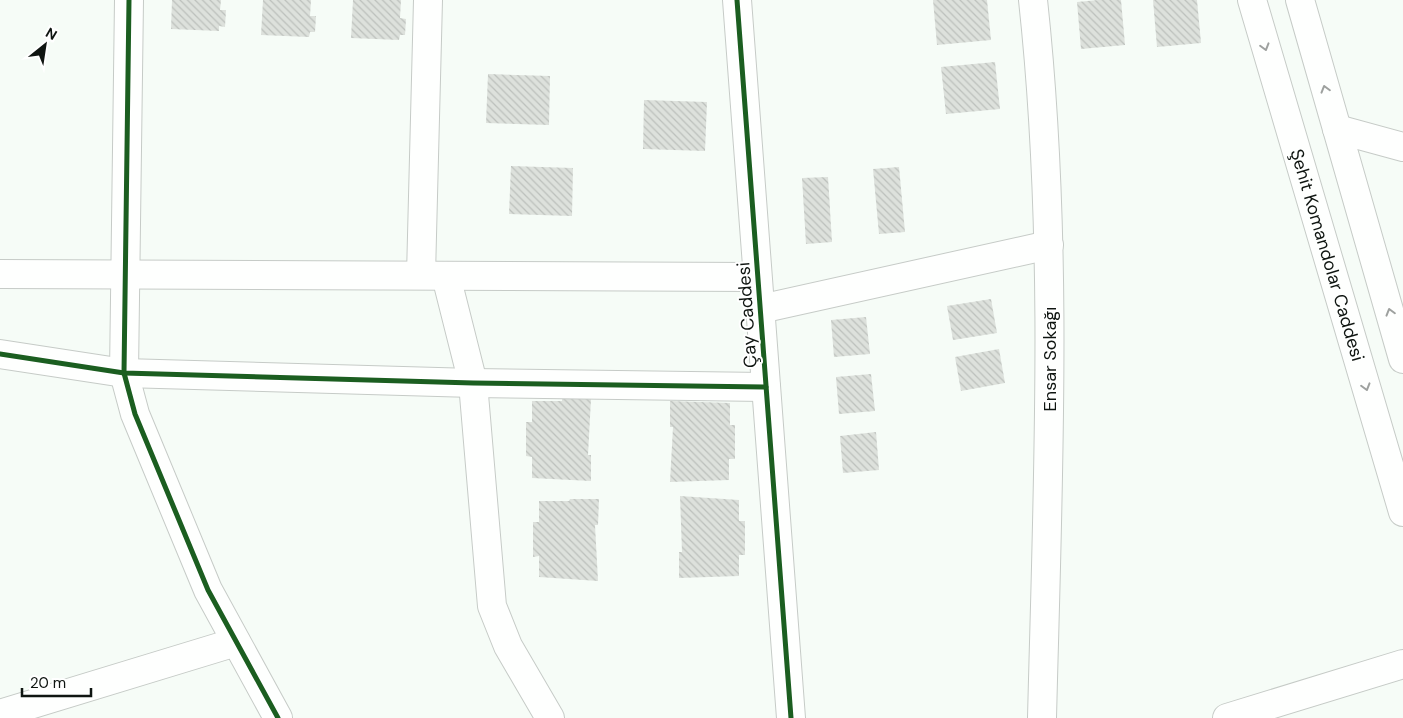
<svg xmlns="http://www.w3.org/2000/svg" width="1403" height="718" viewBox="0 0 1403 718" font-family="'DM Sans',sans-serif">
<defs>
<pattern id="building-back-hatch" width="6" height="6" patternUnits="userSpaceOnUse" patternTransform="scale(1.25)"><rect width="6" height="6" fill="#dde1dc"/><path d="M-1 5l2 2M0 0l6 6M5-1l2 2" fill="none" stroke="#bcc0bc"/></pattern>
</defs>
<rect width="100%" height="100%" fill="#f6fcf7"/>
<g fill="url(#building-back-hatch)">
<path d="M172,0h49l-1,10h6l-1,17 -6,-1v5l-48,-2z"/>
<path d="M263,0h48l-1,16h6l-1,16h-5l-1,5 -48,-2z"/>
<path d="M353,0h48l-1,18 6,1 -1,16h-5l-1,5 -48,-2z"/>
<path d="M933,0h54l4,40 -54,5z"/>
<path d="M1098,0h23l4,45 -44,4 -4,-47z"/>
<path d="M1153,0h44l4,43 -44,4z"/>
<path d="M995,62l5,47 -54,5 -5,-47z"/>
<path d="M488,74l62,2 -1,49 -63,-2z"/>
<path d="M644,100l63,2 -2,49 -62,-2z"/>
<path d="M511,166l62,2 -1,48 -63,-2z"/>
<path d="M899,167l6,65 -26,2 -6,-65z"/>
<path d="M828,177l4,65 -26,2 -4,-66z"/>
<path d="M991,299l6,34 -44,7 -6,-34z"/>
<path d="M866,317l4,37 -36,3 -3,-37z"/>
<path d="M999,349l6,34 -44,8 -6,-34z"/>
<path d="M871,374l4,37 -36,3 -3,-37z"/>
<path d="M562,399h29l-3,56h3v26l-59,-3v-21l-6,-1v-34h6v-21h30z"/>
<path d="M670,401l60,2v22h5v34h-6v21l-59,2 3,-55h-3z"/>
<path d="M876,432l3,38 -36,3 -3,-37z"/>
<path d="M680,496l59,4v21h6v34h-6v21l-60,2v-26h3z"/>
<path d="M570,499h29l-1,26h-3l3,56 -59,-4v-21l-6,1v-35h6v-21h30z"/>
</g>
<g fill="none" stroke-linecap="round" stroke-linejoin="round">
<g stroke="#c6cbc7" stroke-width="30">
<g id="minor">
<path d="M129,0l-5,373 11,41 73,176 70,128"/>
<path d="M737,0l54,718"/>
<path d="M1033,0c26,239 15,479 9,718"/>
<path d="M1337,129l66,18"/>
<path d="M0,274l757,3"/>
<path d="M421,275l7,-275"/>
<path d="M446,276l27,107 19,223 16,40 42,72"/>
<path d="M760,309l289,-64"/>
<path d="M0,354l124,19 349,10 293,4"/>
<path d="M0,714l236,-72"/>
<path d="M1227,718l176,-54"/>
</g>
</g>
<g stroke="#c6cbc7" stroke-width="30">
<g id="major">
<path id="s1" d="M1252,0l151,512"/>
<path d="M1300,0l103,359"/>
</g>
</g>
<use href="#minor" stroke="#fefffe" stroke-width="28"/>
<use href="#major" stroke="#fefffe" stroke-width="28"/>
<g stroke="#fff" stroke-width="8">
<g id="cycleway">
<path d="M129,0l-5,373 11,41 73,176 70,128"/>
<path d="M737,0l54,718"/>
<path d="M0,354l124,19 349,10 293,4"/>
</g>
</g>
<use href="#cycleway" stroke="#1b5e20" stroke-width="5"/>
</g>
<defs><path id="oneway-chevron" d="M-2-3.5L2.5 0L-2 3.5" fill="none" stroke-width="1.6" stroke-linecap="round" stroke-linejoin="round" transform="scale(1.25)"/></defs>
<g stroke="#9ea19f">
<use href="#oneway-chevron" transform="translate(1265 47) rotate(74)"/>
<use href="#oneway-chevron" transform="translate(1325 89) rotate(-106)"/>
<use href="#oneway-chevron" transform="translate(1390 312) rotate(-106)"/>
<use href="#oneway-chevron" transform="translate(1366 387) rotate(74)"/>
</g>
<g text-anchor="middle" stroke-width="4" stroke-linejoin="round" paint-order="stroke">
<g font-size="18" fill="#0f1511" stroke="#fff">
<text dy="6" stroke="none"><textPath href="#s1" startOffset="266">Şehit Komandolar Caddesi</textPath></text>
<text transform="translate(747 315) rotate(-94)" y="6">Çay Caddesi</text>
<text transform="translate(1050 359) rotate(-90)" y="6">Ensar Sokağı</text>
</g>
</g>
<g transform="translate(45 45) rotate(30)" stroke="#ffffff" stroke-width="4" paint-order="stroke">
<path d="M0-4L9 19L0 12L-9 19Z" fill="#0f1511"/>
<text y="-8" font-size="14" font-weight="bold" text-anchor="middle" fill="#0f1511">N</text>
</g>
<path d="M22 688v8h69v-8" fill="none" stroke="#0f1511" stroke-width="2.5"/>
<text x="30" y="688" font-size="15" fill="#0f1511" stroke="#ffffff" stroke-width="4" paint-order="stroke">20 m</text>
</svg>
